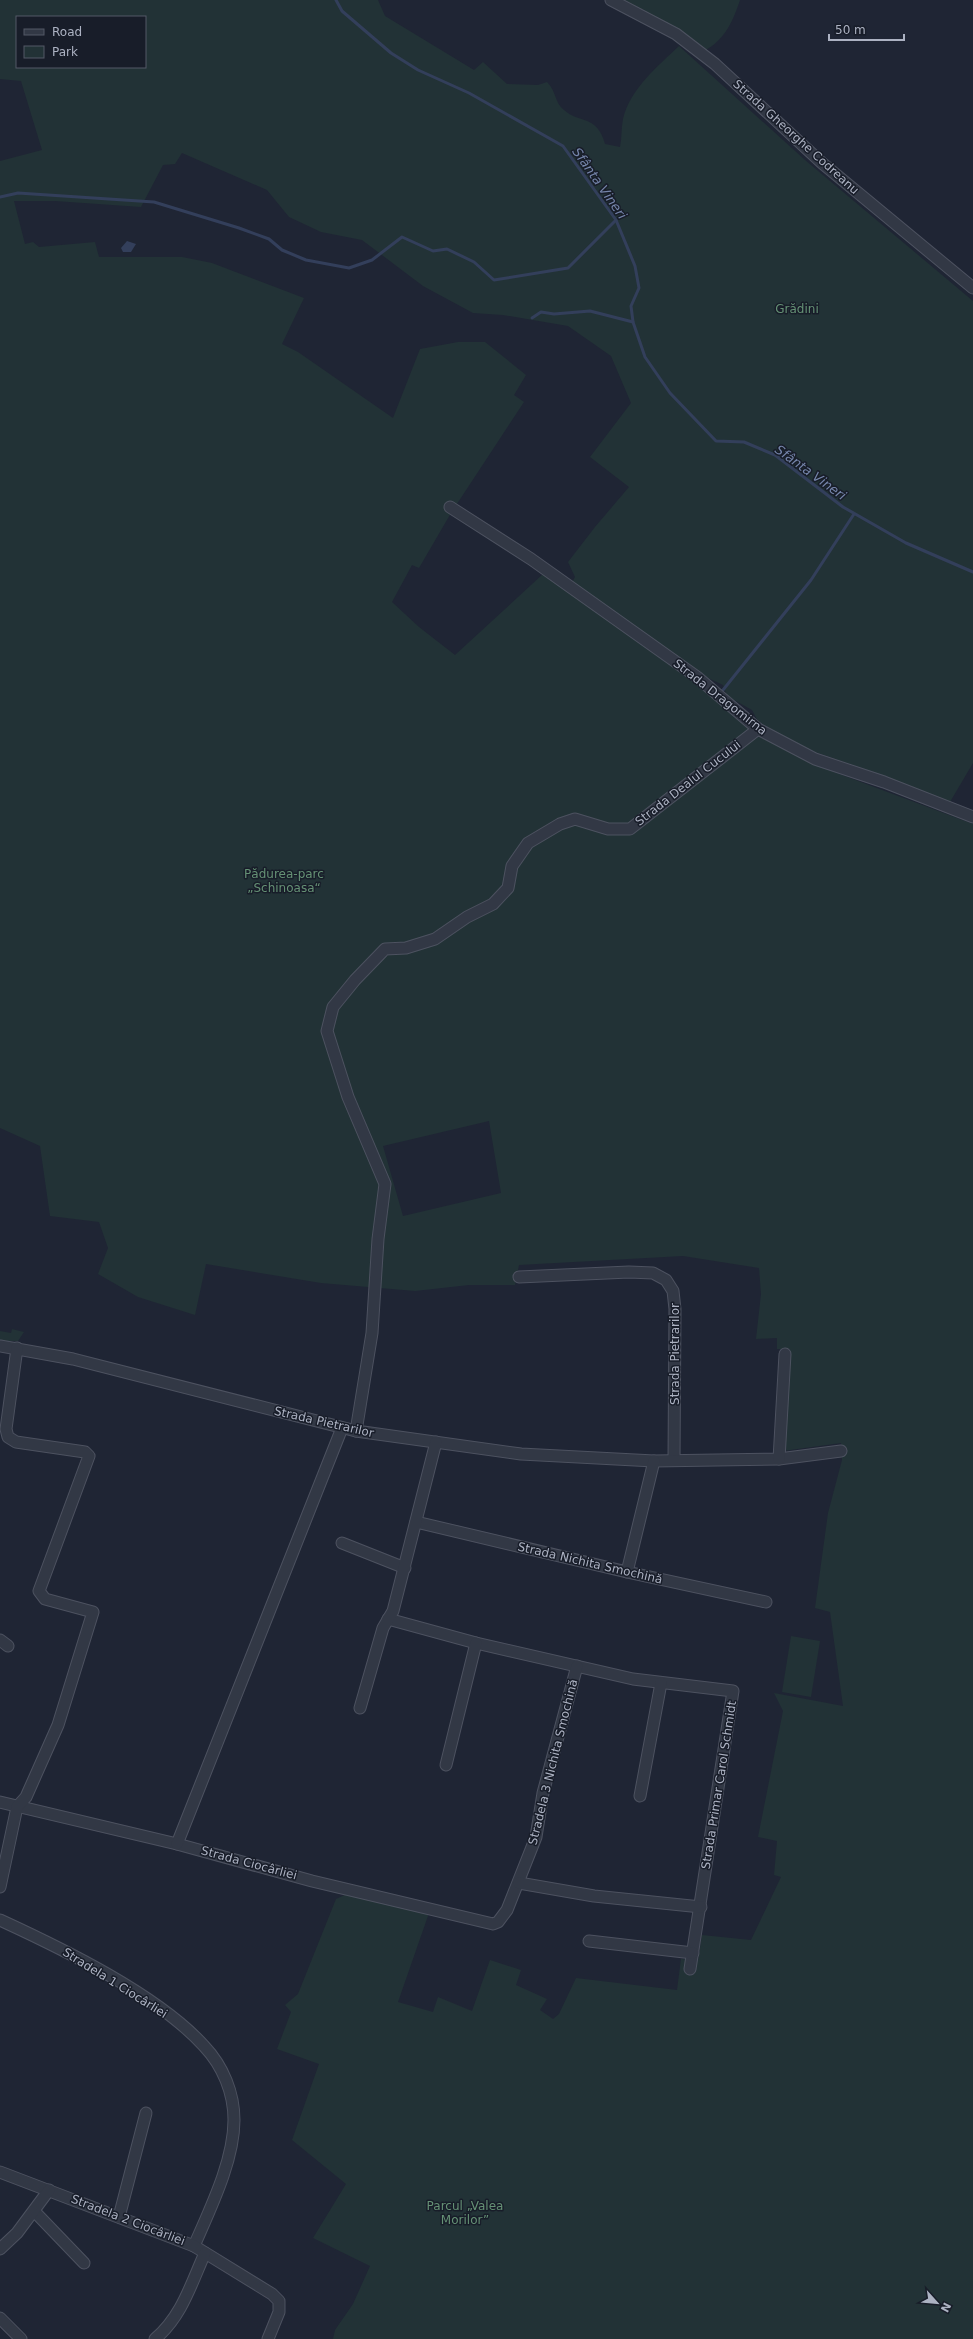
<svg xmlns="http://www.w3.org/2000/svg" width="973" height="2339" viewBox="0 0 973 2339" font-family="'DejaVu Sans',sans-serif">
<rect width="100%" height="100%" fill="#1f2534"/>
<g fill="#223236" fill-rule="evenodd">
<path d="M0,0h378l7,16 89,54 9,-8 24,22 31,1 9,-3c10,10 7,20 17,28 15,14 33,4 41,34l15,3c2,-9 1,-19 3,-28 7,-30 35,-53 56,-73l126,114 168,141v462l-23,39 -63,-25 -72,-25 -30,-13 -27,-18 -6,-11 -25,-14 -4,-11 -17,-8 -135,-93 4,-7 -7,-15 27,-35 34,-40 -39,-30 41,-54 -20,-47 -43,-30 -65,-11 -30,-2 -50,-27 -61,-46 -41,-8 -32,-15 -22,-27 -85,-37 -7,11 -12,1 -22,42 -86,-6h-41l11,43 8,-2 6,5 56,-5 4,15h83l30,6 92,35 -22,46 16,8 95,66 27,-69 38,-7h27l41,33 -12,20 10,7 -73,111 -32,55 -7,-3 -20,37 27,25 36,28 88,-81 167,120 51,43 49,26 163,61v1515h-640l2,-9 18,-26 17,-38 -57,-28 33,-54 -54,-44 27,-76 -42,-15 14,-37 -6,-7 13,-11 38,-95 11,-5 82,19 -31,89 35,10 5,-15 34,14 18,-51 31,10 -5,15 31,14 -7,11 13,9 6,-5 17,-36 101,12 4,-31 17,1 4,-25 49,5 30,-63 -7,-2 3,-34 -19,-4 25,-126 -9,-18 69,13 -13,-94 -15,-4 13,-95 14,-53 -1,-17 -58,8 2,-53 3,-3 2,-46h-13v-11l-21,1 5,-45 -2,-26 -76,-12 -164,9 -4,20h-46l-54,6 -94,-8 -115,-19 -11,51 -57,-18 -40,-23 10,-26 -9,-26 -49,-6 -10,-70 -40,-18v-967l42,-11 -21,-69 -21,-2zM17,17h128v50h-128zM489,1121l12,72 -98,23 -20,-70z"/>
<path d="M617,0h123c-7,21 -15,40 -36,51l-55,-34 -6,-8 -8,1z"/>
<path d="M12,1329l12,3 -6,9h-18v-10l11,2z"/>
<path d="M791,1636l29,5 -9,56 -29,-5z"/>
</g>
<path fill="#333f5b" d="M127,241l9,3 -5,8h-8l-2,-4z"/>
<g fill="none" stroke-linecap="round" stroke-linejoin="round">
<g stroke="#333f5b" stroke-width="3">
<path d="M336,0l6,11 49,42 27,17 51,23 94,53 53,74 19,46 4,22 -8,18 2,16 12,35 25,36 46,48 28,1 31,13 68,52 63,36 67,29"/>
<path d="M0,197l18,-4 136,9 85,26 30,11 13,11 24,10 43,8 23,-8 30,-23 31,14 14,-2 27,13 20,18 74,-12 48,-48"/>
<path d="M532,318l9,-6 13,2 36,-3 43,11"/>
<path d="M723,690l88,-110 43,-66"/>
</g>
<g stroke="#4d5260" stroke-width="13">
<g id="minor">
<path d="M611,0l65,34 39,30 107,99 151,125"/>
<path d="M450,507l81,52 166,118 61,52 57,30 69,23 89,35"/>
<path d="M519,1277l110,-5 24,1 13,7 7,11 2,18 -1,151"/>
<path d="M0,1346l73,13 283,72 165,23 133,7 125,-2 62,-8"/>
<path d="M356,1431l16,-98 6,-94 7,-55 -37,-87 -21,-66 6,-24 22,-27 30,-31 21,-1 29,-9 32,-22 26,-13 15,-16 4,-22 16,-23 32,-19 15,-5 33,10h22l128,-100"/>
<path d="M779,1459l6,-105"/>
<path d="M416,1522l211,50 139,30"/>
<path d="M342,1543l63,25"/>
<path d="M627,1572l27,-111"/>
<path d="M388,1619l88,24 157,36 100,12 -43,278"/>
<path d="M0,1640l8,6"/>
<path d="M360,1708l23,-80 10,-17 43,-169"/>
<path d="M446,1765l30,-122"/>
<path d="M640,1796l21,-113"/>
<path d="M0,1802l177,42 135,37 181,43 5,-2 9,-12 29,-73 7,-44 34,-127"/>
<path d="M177,1844l165,-416"/>
<path d="M519,1883l75,13 107,11"/>
<path d="M0,1887l17,-80 9,-10 32,-72 35,-113 -48,-13 -6,-8 50,-135 -4,-4 -69,-10 -8,-5 -2,-8 11,-81"/>
<path d="M0,1920c63,29 158,75 204,126 19,20 30,47 30,74 0,41 -24,89 -40,126"/>
<path d="M589,1941l104,12"/>
<path d="M0,2172l194,74 78,48 7,7v11l-11,27"/>
<path d="M34,2211l50,52"/>
<path d="M119,2217l27,-104"/>
<path d="M0,2249l17,-16 32,-43"/>
<path d="M0,2318l21,21"/>
<path d="M155,2339c27,-23 36,-55 50,-86"/>
</g>
</g>
<use href="#minor" stroke="#323845" stroke-width="11"/>
</g>
<g text-anchor="middle" stroke-width="3" stroke-linejoin="round" paint-order="stroke">
<g font-size="12" fill="#acb2c2" stroke="#181d29">
<text transform="translate(796 137) rotate(42)" y="4">Strada Gheorghe Codreanu</text>
<text transform="translate(720 697) rotate(38)" y="4">Strada Dragomirna</text>
<text transform="translate(688 783) rotate(-38)" y="4">Strada Dealul Cucului</text>
<text transform="translate(675 1354) rotate(-90)" y="4">Strada Pietrarilor</text>
<text transform="translate(324 1422) rotate(13)" y="4">Strada Pietrarilor</text>
<text transform="translate(590 1563) rotate(13)" y="4">Strada Nichita Smochină</text>
<text transform="translate(553 1762) rotate(-76)" y="4">Stradela 3 Nichita Smochină</text>
<text transform="translate(719 1785) rotate(-81)" y="4">Strada Primar Carol Schmidt</text>
<text transform="translate(249 1863) rotate(15)" y="4">Strada Ciocârliei</text>
<text transform="translate(115 1983) rotate(32)" y="4">Stradela 1 Ciocârliei</text>
<text transform="translate(128 2220) rotate(21)" y="4">Stradela 2 Ciocârliei</text>
</g>
<g font-size="12" fill="#659175" stroke="#181d29">
<text x="797" y="313">Grădini</text>
<text x="284" y="878">Pădurea-parc<tspan x="284" dy="14">„Schinoasa“</tspan></text>
<text x="465" y="2210">Parcul „Valea<tspan x="465" dy="14">Morilor”</tspan></text>
</g>
<g font-size="13" font-style="italic" fill="#7585aa" stroke="#181d29">
<text transform="translate(600 183) rotate(55)" y="5">Sfânta Vineri</text>
<text transform="translate(811 472) rotate(36)" y="5">Sfânta Vineri</text>
</g>
</g>
<rect x="16" y="16" width="130" height="52" fill="#181d29" stroke="#535966"/>
<rect x="24" y="29" width="20" height="6" fill="#323845" stroke="#535966"/>
<text x="52" y="36" font-size="12" fill="#acb2c2">Road</text>
<rect x="24" y="46" width="20" height="12" fill="#223236" stroke="#535966"/>
<text x="52" y="56" font-size="12" fill="#acb2c2">Park</text>
<g transform="translate(937 2303) rotate(117)" stroke="#181d29" stroke-width="3" paint-order="stroke">
<path d="M0-3L7 15L0 10L-7 15Z" fill="#acb2c2"/>
<text y="-6" font-size="11" font-weight="bold" text-anchor="middle" fill="#acb2c2">N</text>
</g>
<path d="M829 34v6h75v-6" fill="none" stroke="#acb2c2" stroke-width="2"/>
<text x="835" y="34" font-size="12" fill="#acb2c2" stroke="#181d29" stroke-width="3" paint-order="stroke">50 m</text>
</svg>
